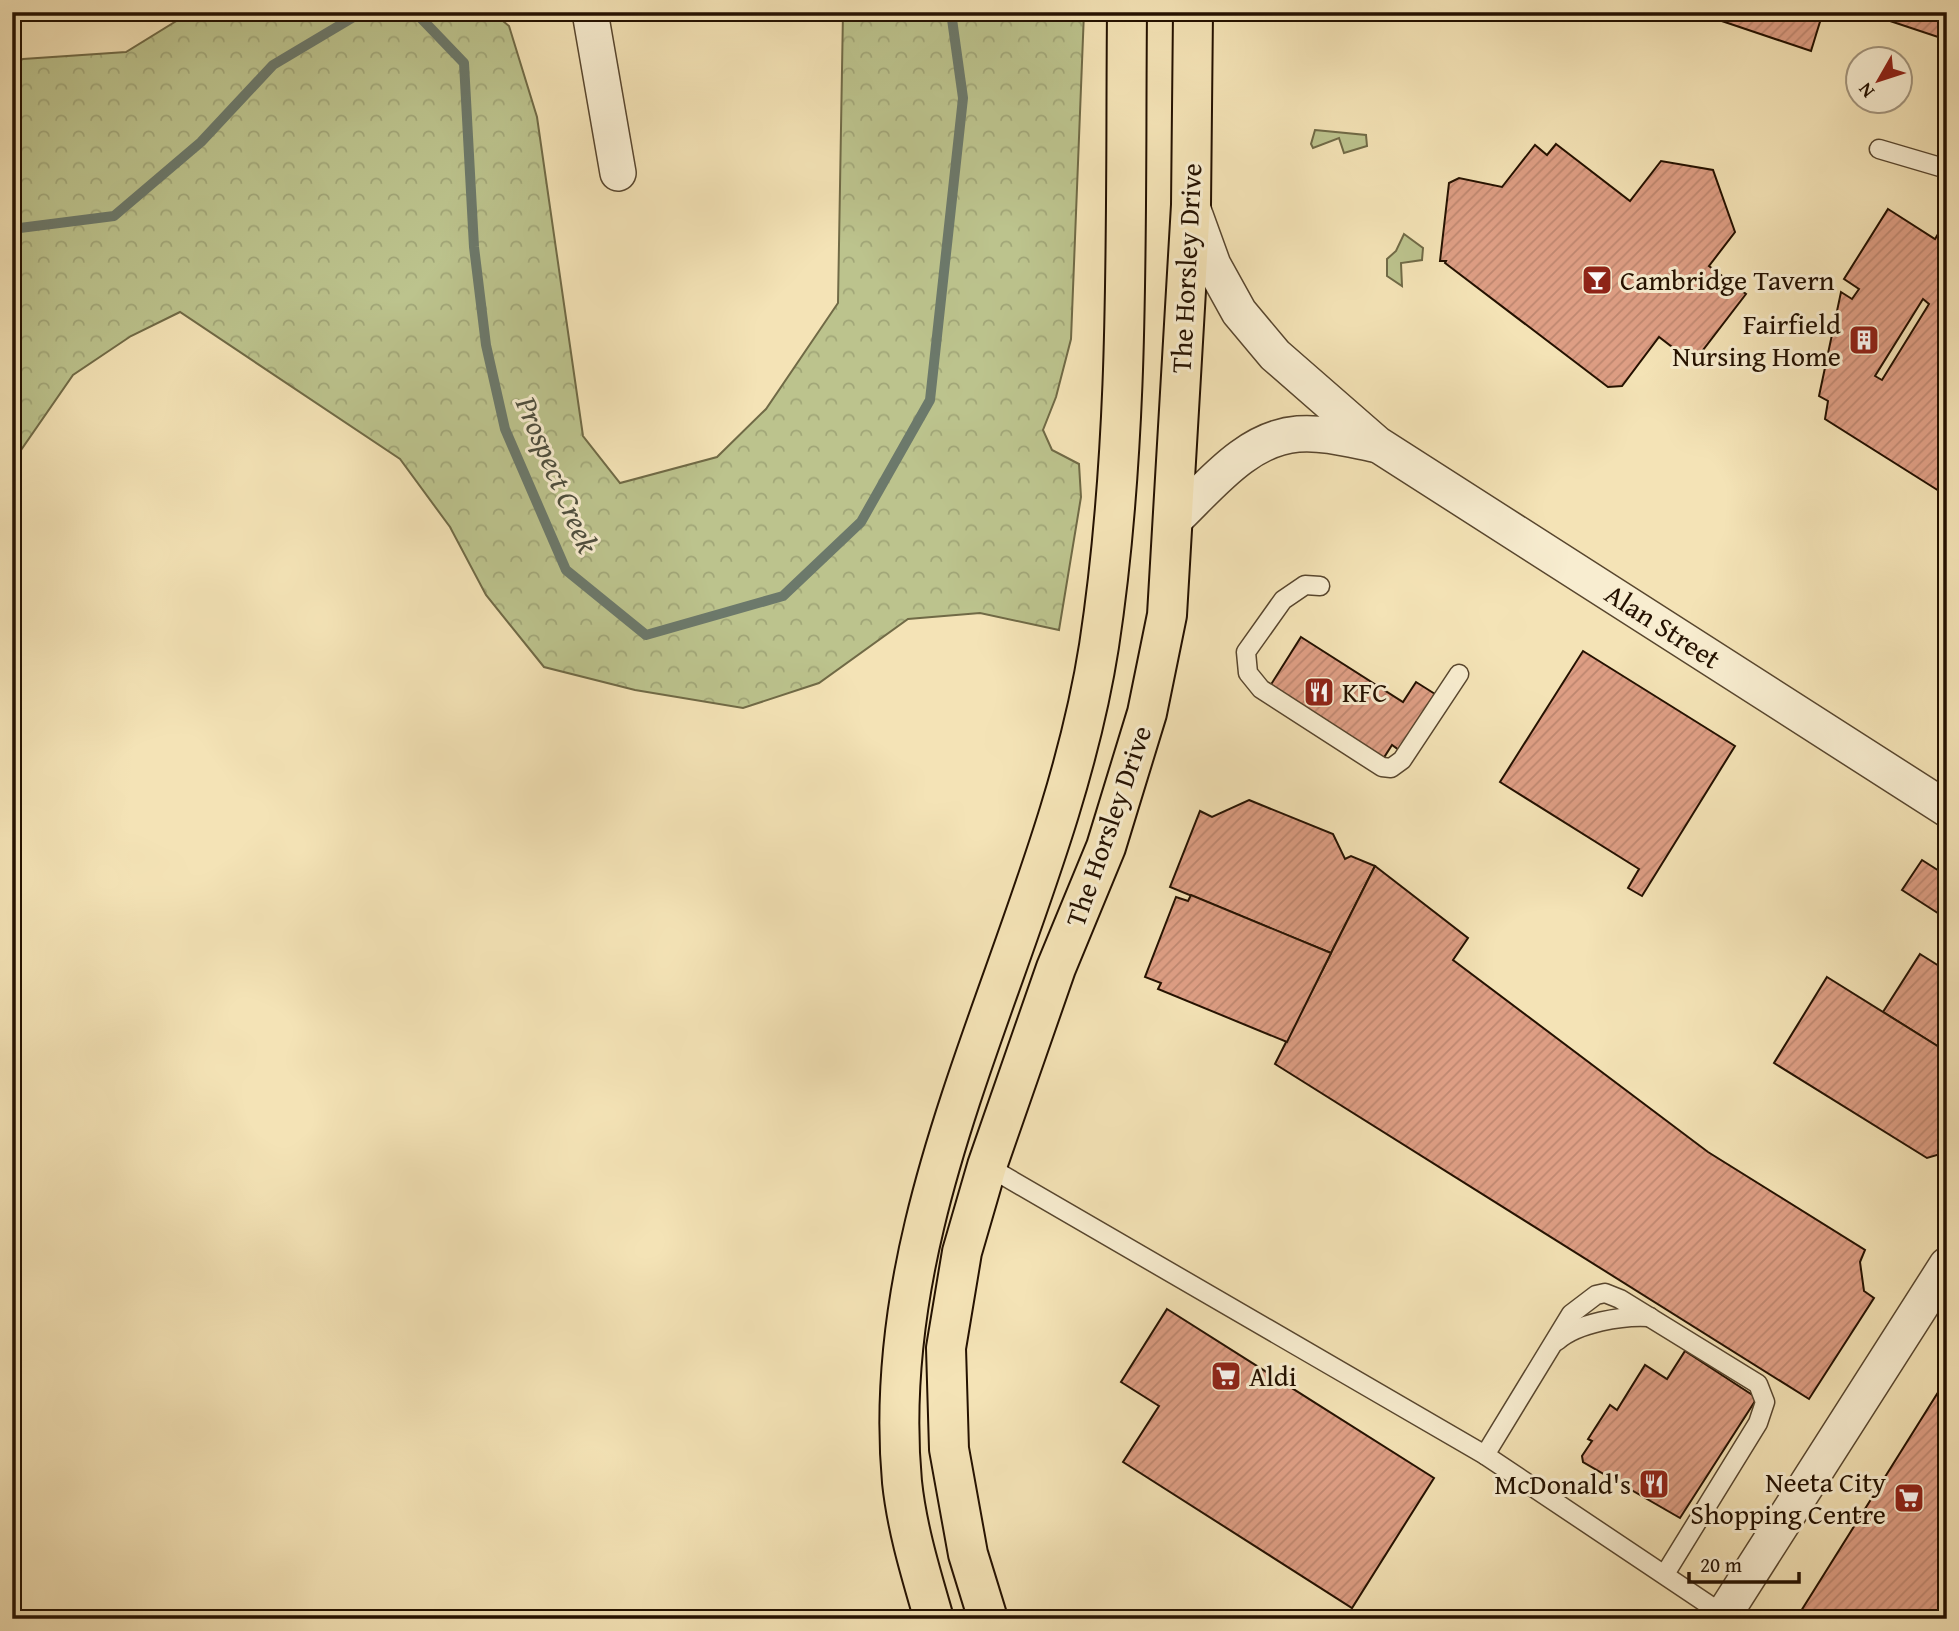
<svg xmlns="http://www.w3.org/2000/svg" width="1959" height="1631" viewBox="0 0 1959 1631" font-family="'Gentium Book Plus',serif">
<defs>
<pattern id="park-crowns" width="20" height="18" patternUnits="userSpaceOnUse" patternTransform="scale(1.75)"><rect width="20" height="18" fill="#bcc38d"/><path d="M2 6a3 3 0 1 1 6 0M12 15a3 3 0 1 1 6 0" fill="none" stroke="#a1a678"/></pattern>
<pattern id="building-hatch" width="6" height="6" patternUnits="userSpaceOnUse" patternTransform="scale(1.75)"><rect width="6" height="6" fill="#de9e84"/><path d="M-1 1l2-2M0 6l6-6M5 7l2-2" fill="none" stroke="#be8770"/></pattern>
</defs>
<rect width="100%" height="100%" fill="#f4e3b6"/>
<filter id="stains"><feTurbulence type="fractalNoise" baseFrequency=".00286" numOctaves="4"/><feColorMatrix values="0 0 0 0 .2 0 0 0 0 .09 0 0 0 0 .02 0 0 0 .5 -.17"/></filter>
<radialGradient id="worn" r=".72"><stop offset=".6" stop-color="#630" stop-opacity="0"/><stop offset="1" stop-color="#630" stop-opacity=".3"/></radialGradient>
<g fill="#bcc38d" stroke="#706a46" stroke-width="2">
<path d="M1315,130l51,5 1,11 -23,7 -5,-15 -26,10 -2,-4z"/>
<path d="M1404,234l19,14 -1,12 -21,3 1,23 -15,-10v-17l9,-8z"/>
</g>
<path fill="url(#park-crowns)" stroke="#706a46" stroke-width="2" d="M191,12h301l17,14 28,91 46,319 37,47 97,-26 49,-48 72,-106 5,-291h241l-13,327 -15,58 -13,33 9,20 27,14 2,33 -22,133 -79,-17 -72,6 -89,64 -76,25 -108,-18 -91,-23 -58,-72 -36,-68 -50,-68 -220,-147 -49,24 -58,39 -61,88v-400l11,-4 103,-7z"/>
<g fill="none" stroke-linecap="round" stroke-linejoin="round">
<g stroke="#6c796b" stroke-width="10">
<path d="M404,12l13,2 47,49 10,184 12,98 19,84 61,141 80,65 137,-39 78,-74 69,-122 33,-302 -12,-86"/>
<path d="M12,229l102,-13 87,-74 72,-77 89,-53"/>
</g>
</g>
<g fill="url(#building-hatch)" stroke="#241100" stroke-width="2" fill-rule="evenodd">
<path d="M1695,12h128l-12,39z"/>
<path d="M1863,12h83l-8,25z"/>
<path d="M1556,144l74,57 31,-40 52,9 22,62 -26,34 37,28 -53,69 -34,-26 -37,49 -14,1 -163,-124 1,-2h-6l9,-78 10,-5 43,9 33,-42 12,10z"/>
<path d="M1888,209l47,30 3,-5 9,5v168l-3,5 3,2v82l-122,-77 3,-18 -9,-5 22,-104 11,7 7,-10 -15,-10zM1923,299l6,5 -47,76 -7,-4z"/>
<path d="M1301,637l102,65 13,-20 19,12 -36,56 -7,-5 -9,14 -113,-73z"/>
<path d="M1583,651l152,95 -93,150 -14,-8 11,-19 -139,-87z"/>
<path d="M1249,800l84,34 12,25 6,-3 24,10 -44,87 -161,-66 30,-76 12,6z"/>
<path d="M1922,860l25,16v43l-45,-29z"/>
<path d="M1375,866l93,72 -15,22 255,192 157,98 -5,12 4,29 10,7 -65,101 -534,-335z"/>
<path d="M1191,895l140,58 -44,89 -129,-53 3,-6 -16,-6 31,-80 12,4z"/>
<path d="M1920,954l27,17v81l-64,-40z"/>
<path d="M1827,977l120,75v100l-20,6 -153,-95z"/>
<path d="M1167,1309l267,169 -82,130 -229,-146 36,-56 -38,-24z"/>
<path d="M1685,1351l72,47 -77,120 -97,-56 -1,-6 10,-15 -4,-2 22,-34 7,5 28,-45 22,14z"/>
<path d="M1947,1378v241h-151z"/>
</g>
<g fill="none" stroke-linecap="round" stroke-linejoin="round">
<g stroke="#58462e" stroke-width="21">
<g id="service">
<path d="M1879,149l68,20"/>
<path d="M1320,586l-15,-1 -22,15 -37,52 2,21 13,16 121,78 9,1 11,-8 57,-86"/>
<path d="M987,1166l498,289 239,160"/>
<path d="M1557,1341c20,-18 66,-26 93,-24"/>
<path d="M1485,1455l86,-141 25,-19 9,-2 15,6 138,85 7,18 -7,21 -93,151"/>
</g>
</g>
<g stroke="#58462e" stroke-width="38">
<g id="minor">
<path d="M590,12l28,161"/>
<path d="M1192,207l21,58 26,47 36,43 102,89 570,365"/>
<path d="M1174,520c35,-33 72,-82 124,-86 25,-2 51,5 76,10"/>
<path d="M1721,1619l226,-354"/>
</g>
</g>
<g stroke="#241100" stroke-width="42">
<g id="primary">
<path d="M934,1619c-13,-45 -27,-90 -32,-137 -27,-293 153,-554 197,-836 32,-209 26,-424 28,-634"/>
<path d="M988,1619l-20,-65 -19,-105 -3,-101 16,-96 25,-86 69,-198 50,-121 41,-134 20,-98 24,-410 2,-193"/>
</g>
</g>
<use href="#service" stroke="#f8edd0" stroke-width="18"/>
<use href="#minor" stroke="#f8edd0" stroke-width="35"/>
<use href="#primary" stroke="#f4e3b6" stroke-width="38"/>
</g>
<defs>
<g id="bar-square" transform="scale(1.575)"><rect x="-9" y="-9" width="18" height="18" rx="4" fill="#8f2418" stroke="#f8edd0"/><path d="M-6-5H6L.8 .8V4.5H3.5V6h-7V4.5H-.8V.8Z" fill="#fff"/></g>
<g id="building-square" transform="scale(1.575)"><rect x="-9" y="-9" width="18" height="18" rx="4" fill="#8f2418" stroke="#f8edd0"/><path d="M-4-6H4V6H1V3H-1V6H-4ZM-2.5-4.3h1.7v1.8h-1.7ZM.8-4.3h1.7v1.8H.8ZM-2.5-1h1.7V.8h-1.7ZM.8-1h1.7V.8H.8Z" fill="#fff"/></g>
<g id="restaurant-square" transform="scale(1.575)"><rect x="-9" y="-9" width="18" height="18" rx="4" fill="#8f2418" stroke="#f8edd0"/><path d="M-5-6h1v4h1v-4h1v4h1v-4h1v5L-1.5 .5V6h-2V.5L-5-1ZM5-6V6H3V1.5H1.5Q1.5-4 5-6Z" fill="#fff"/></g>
<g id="supermarket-square" transform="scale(1.575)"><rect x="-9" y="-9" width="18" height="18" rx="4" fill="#8f2418" stroke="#f8edd0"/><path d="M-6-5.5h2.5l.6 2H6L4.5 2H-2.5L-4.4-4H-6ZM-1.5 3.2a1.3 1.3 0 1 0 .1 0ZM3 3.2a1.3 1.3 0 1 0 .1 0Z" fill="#fff"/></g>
</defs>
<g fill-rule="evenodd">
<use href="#bar-square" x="1597" y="280"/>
<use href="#building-square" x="1864" y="340"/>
<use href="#restaurant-square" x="1319" y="692"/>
<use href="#supermarket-square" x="1226" y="1376"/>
<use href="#restaurant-square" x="1654" y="1484"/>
<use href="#supermarket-square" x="1909" y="1498"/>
</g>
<g text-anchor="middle" stroke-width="6" stroke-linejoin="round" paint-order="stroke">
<g font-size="28" fill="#241100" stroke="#f8edd0">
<text transform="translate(1186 268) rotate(-87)" y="10">The Horsley Drive</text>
<text transform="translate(1663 626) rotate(33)" y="10">Alan Street</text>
<text transform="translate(1108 826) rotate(-71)" y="10">The Horsley Drive</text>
</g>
<g font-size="28" fill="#241100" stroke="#f8edd0" text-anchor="start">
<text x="1620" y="290">Cambridge Tavern</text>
<text x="1841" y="334" text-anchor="end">Fairfield<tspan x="1841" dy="32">Nursing Home</tspan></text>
<text x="1342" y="702">KFC</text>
<text x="1249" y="1386">Aldi</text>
<text x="1886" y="1492" text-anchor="end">Neeta City<tspan x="1886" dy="32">Shopping Centre</tspan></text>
<text x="1631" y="1494" text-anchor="end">McDonald's</text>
</g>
<g font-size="30" font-style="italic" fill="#4e4e3e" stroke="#f8edd0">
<text transform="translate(557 475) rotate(67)" y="10">Prospect Creek</text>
</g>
</g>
<rect width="1959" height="1631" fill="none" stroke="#f4e3b6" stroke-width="42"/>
<rect x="14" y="14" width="1931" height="1603" fill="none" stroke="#241100" stroke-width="3.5"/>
<rect x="21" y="21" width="1917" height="1589" fill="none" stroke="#241100" stroke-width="2"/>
<g transform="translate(1879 80) rotate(231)"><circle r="33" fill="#f8edd0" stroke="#a3957d" stroke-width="2"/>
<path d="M0-5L12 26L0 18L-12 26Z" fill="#8f2418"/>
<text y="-10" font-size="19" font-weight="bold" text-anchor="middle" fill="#241100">N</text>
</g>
<path d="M1689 1572v10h110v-10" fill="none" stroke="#241100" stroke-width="3.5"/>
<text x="1700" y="1572" font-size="21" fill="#241100" stroke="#f8edd0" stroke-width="5" paint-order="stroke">20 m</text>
<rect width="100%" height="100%" filter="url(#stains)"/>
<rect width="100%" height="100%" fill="url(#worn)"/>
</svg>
